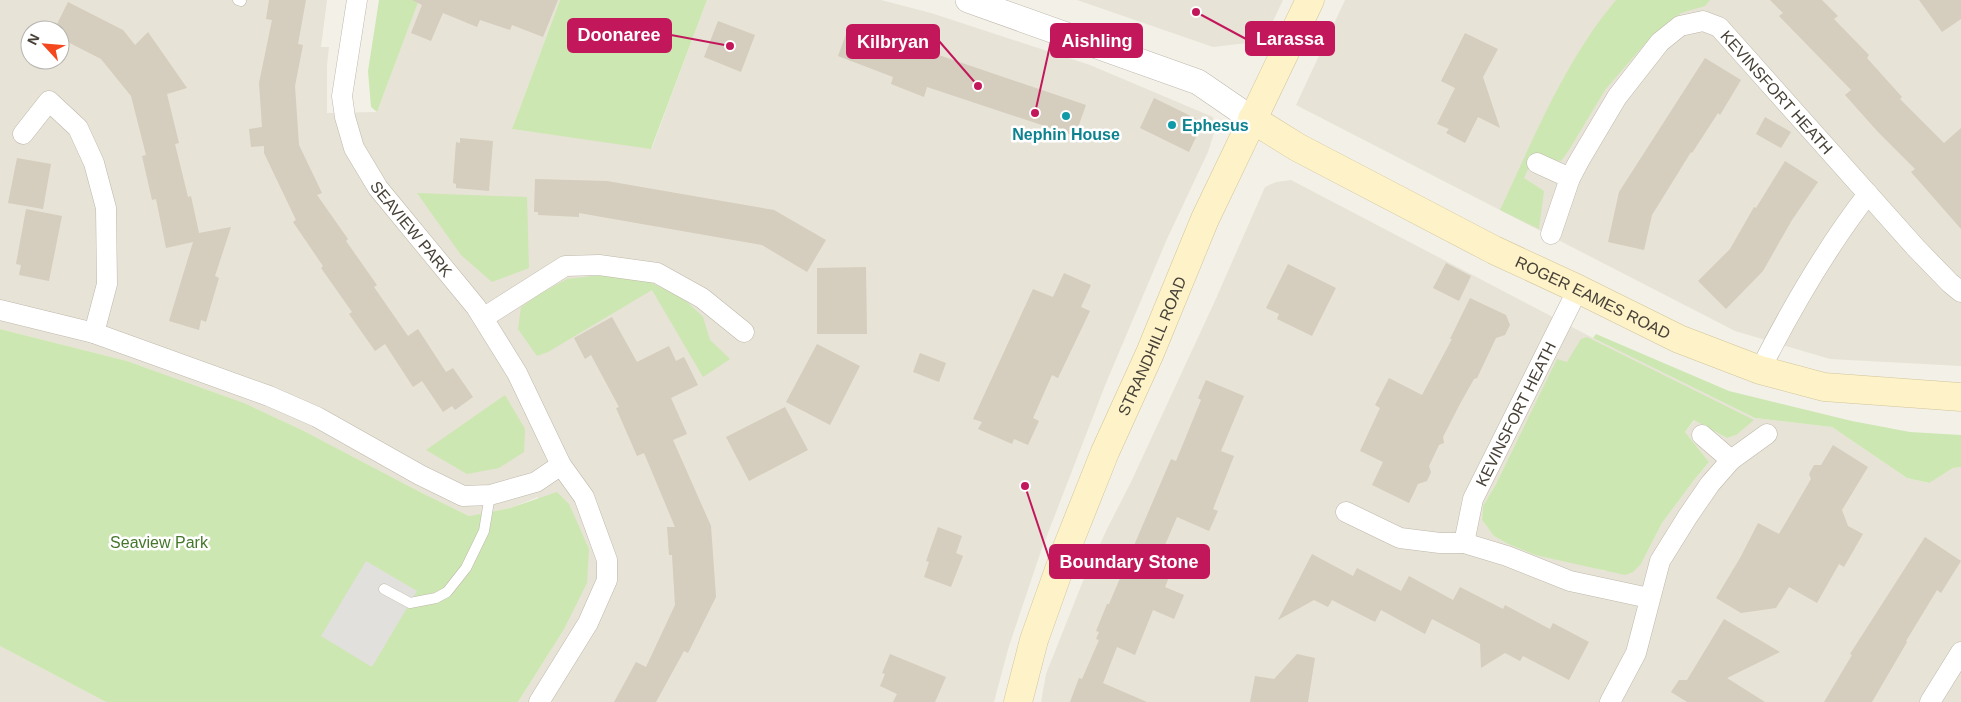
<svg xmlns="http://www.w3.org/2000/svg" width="1961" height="702" viewBox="0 0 1961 702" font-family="Arial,sans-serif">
<rect width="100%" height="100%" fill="#f3f0e8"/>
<g fill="#e7e3d6" fill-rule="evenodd">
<path d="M0,0h327l-6,47h8l-2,18v48l50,-1 42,-112h141l-48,129 140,19 55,-148h174l50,13 159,52 123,52 1,16 -6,19 -41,87 -61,144 -65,168 -32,95 -15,56h-476l45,-71 -25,-134 -28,11 -41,8 -47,-23 -120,-63 -58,-27 -117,-42 -127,-32zM30,30h30v30h-30z"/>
<path d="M1077,0h206l-10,21 -26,22 -34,4z"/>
<path d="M1345,0h616v366l-131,-7 -95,-28 -439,-226z"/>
<path d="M1291,180l302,158 162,80 77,9 75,51 21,5 25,-15 8,-1v235h-920l5,-28 37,-93 24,-52 24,-47 83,-179 51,-116 11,-5zM1557,360l179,75 -9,3 -32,-18 -10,12 24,30 -15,18 -32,43 -21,41 -36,7 -24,-7 -46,-9 -27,-11 -14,-8 -12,-16 1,-14 13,-22z"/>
<path d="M0,646l106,56h-106z"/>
</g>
<g fill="#cde7b2">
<path d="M379,0h40l-42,112 -6,-5 -3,-36z"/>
<path d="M560,0h147l-56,149 -139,-20z"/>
<path d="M1616,0h94l-5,6 -24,7 -38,33 -38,44 -36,60 -8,11 -28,-3 -9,20 20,13 -5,38 -39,-19c34,-72 64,-148 116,-210z"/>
<path d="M417,193l110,4 2,71 -37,14 -31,-27z"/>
<path d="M600,275l50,7 35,18 18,17 7,23 20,19 -27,18 -51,-87 -104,62 -11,4 -19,-27 3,-22 22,-15 24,-13z"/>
<path d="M0,329l127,32 117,42 58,27 120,63 47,23 41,-8 47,-16 12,12 20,45 -2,34 -24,48 -45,71h-412l-106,-56z"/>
<path d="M1596,334l133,57 123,30 58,11 51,3v32l-8,1 -24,15 -22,-5 -75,-51 -77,-9 -162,-80z"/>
<path d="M1587,337l167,83 -18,15 -9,3 -33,-18 -9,12 24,30 -15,18 -32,43 -21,41 -8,8 -8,3 -90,-20 -27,-11 -14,-8 -12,-16 1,-14 13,-22 61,-125 10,3 14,-23z"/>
<path d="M505,395l20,34 -1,23 -25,16 -32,6 -41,-24z"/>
</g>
<path fill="#e2e0dc" d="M366,561l51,30 -45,76 -51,-31z"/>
<g fill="#d5cdbd">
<path d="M269,0h37l-8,44 5,1 -8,41 4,59 23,48 -5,2 31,44 -2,2 31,44 -3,2 34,49 10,-7 28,43 7,-4 20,29 -18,13 -3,-4 -9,6 -21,-31 -9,6 -28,-43 -10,7 -26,-37 3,-2 -31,-44 2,-2 -30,-44 3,-2 -32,-67v-7l-13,1 -2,-18 13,-2 -3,-44 13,-63 -6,-1z"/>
<path d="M412,0h146l-15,37 -31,-12 -2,5 -30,-10 -3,7 -34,-14 -12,28 -20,-8 11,-28z"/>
<path d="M1770,0h52l16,16 -4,3 35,36 -2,3 35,39 -2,2 44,44 17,-15v101l-50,-57 4,-3 -37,-37 -33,-37 6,-5 -72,-74 4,-3z"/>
<path d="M1919,0h42v19l-19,13z"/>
<path d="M68,2l55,28 12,15 13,-13 39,56 -20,6 12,49 -4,1 13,53 3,-1 8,37 32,-6 -16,49 4,2 -13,44 -5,-2 -2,10 -30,-9 24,-79 -27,6 -10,-49 -4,1 -10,-44 4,-1 -15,-59 -30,-37 -41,-21v-8h-6z"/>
<path d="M718,21l37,14 -14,37 -37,-15z"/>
<path d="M849,26l10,4 2,-3 36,15 2,-6 23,10 -1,3 165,56 -11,31 -148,-49 -3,10 -33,-13 2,-7 -55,-21z"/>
<path d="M1465,33l33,16 -15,28 17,51 -22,-11 -13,26 -19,-10 3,-4 -12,-5 18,-36 -14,-7z"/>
<path d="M1705,58l36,22 -21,35 -2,-2 -26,40 -1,-1 -39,63 -8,35 -36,-8 11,-50z"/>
<path d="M1154,98l49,24 -14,30 -49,-24z"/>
<path d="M1765,117l26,15 -10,16 -25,-14z"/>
<path d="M460,138l33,3 -4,50 -33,-3v-4l-3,-1 3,-41 4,1z"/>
<path d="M17,158l34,6 -8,45 -35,-6z"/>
<path d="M1785,161l33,21 -26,38 -29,51 -37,38 -28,-28 32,-32 24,-42 2,1z"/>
<path d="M535,179l72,2 167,29 52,30 -19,32 -45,-27 -183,-32v4l-41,-2v-3h-4z"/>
<path d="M26,209l36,7 -13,65 -30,-6 2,-10 -5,-1z"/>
<path d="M1446,263l25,13 -12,25 -26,-13z"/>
<path d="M1288,264l48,24 -24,48 -35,-17 2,-5 -13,-6z"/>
<path d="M866,267l1,67h-50v-66z"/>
<path d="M1064,273l27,12 -10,22 9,4 -32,67 -6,-3 -19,43 6,3 -11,24 -14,-6 -2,5 -34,-15 4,-7 -9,-3 60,-130 20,8z"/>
<path d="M1470,298l36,17 4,10 -5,10 -9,3 -19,40 -3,1 -13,23 -18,35 1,6 -5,2 -10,21 2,6 -4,9 -9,3 -9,19 -37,-18 11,-23 -23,-11 20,-43 -5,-3 14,-27 33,17 30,-56h-2z"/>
<path d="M612,317l25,45 32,-16 7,15 8,-4 14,28 -27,13 16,36 -14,6 38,86 5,71 -28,56 -4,-2 -28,51h-42l22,-40 10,5 29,-62 -3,-50h-3l-2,-28h8l-31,-74 -7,3 -21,-48 3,-1 -28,-52 -6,4 -11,-21z"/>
<path d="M817,344l43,22 -30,59 -44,-23z"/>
<path d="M920,353l26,10 -7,19 -26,-10z"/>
<path d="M1206,380l38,16 -23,55 13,5 -21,53 5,2 -9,20 -32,-14 -18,42 15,6 -9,22 19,8 -10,24 -21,-9 -18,45 -18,-8 -14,36 44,19h-77l9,-24 3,1 17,-39 -3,-1 3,-7 -3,-1 11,-27h2l62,-145 5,2 25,-61 -3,-2z"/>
<path d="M785,407l23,43 -59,31 -23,-44z"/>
<path d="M1833,445l35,22 -26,43 6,16 15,8 -19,33 -5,-3 -22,39 -28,-16 -13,21 -35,5 -25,-15 24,-40 18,-35 21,11 32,-55 -2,-5 5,-9h7z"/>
<path d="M938,527l24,9 -6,17 7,3 -12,31 -27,-10 5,-15 -3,-1z"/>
<path d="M1925,537l36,24 -20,32 -4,-3 -31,51 1,1 -35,60h-48l28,-47 -2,-1z"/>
<path d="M1312,554l41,22 4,-8 44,23 8,-15 44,24 7,-13 43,22 2,-4 45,24 3,-6 36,19 -20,38 -46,-24 -3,5 -15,-8 -24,15 -1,-24 -48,-25 -7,15 -44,-24 -6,12 -43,-22 -4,7 -14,-7 -36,20z"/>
<path d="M1724,619l56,33 -53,26 38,24h-78l-16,-10 8,-12h8z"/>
<path d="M890,654l56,23 -11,25h-42l4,-8 -17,-8 5,-12 -3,-1z"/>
<path d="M1297,654l18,4 -7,44h-58l5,-26 19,3z"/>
</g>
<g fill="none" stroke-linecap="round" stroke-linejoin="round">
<g stroke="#bfb8ab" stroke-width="11">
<g id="service">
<path d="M238,0l3,1"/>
<path d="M384,589l26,14 26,-5 11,-6 19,-24 18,-37 6,-36"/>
</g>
</g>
<g stroke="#bfb8ab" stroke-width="21">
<g id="minor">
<path id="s1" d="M357,0l-15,96 3,21 9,31 24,40 98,119 41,66 44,92 23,32 23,63v20l-19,43 -49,79"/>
<path d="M23,134l26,-33 29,27 16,35 12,45 1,76 -13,49"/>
<path d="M1537,163l33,15"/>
<path id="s2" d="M1551,234l19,-56 9,-17 38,-64 43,-55 20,-16 23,-5 16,6 197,221 34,35 11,9"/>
<path d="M0,310l94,23 175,63 48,21 103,58 43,21 27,-1 46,-13 25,-17"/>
<path d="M483,318l82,-52 34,-1 58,8 45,25 42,34"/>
<path d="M1760,370c31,-61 66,-122 108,-176"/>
<path d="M1702,435l29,25"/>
<path d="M1346,512l54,26 40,5h24l43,13 63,25 79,17"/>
<path id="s3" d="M1464,543l9,-44 105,-210"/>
<path d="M1610,702l26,-49 24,-92 28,-45 22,-32 21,-24 36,-26"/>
<path d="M1930,702l31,-50"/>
</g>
</g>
<g stroke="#bfb8ab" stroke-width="26">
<path id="tertiary" d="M968,0l230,82 54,37"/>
</g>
<g stroke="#d2c599" stroke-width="29">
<g id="secondary">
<path id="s4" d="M1252,119l45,28 197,103 84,39 101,50 81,31 64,17 137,10"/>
<path id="s5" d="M1018,702l16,-62 32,-90 39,-98 45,-99 55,-134 105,-219"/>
</g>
</g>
<use href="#service" stroke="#fff" stroke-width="10"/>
<use href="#minor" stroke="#fff" stroke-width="20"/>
<use href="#tertiary" stroke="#fff" stroke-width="25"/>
<use href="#secondary" stroke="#fdf2c8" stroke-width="28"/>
</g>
<g fill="#0f9aa8" stroke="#fff" stroke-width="2">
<circle cx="1066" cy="116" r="5"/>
<circle cx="1172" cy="125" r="5"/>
</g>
<g text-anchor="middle" stroke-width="5" stroke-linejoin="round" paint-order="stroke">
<g font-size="16" fill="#474137" stroke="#fff">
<text dy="6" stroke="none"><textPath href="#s2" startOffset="376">KEVINSFORT HEATH</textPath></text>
<text dy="6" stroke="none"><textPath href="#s1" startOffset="250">SEAVIEW PARK</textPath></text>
<text dy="6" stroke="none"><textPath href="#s4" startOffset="385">ROGER EAMES ROAD</textPath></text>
<text dy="6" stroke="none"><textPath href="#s5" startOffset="381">STRANDHILL ROAD</textPath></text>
<text dy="6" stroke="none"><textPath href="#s3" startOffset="140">KEVINSFORT HEATH</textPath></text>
</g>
<g font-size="16" font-weight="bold" fill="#0d838f" stroke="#fff" text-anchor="start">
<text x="1182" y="131">Ephesus</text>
<text x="1066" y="140" text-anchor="middle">Nephin House</text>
</g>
<g font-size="16" fill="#45772b" stroke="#fff">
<text x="159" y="548">Seaview Park</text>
</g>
</g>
<path fill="none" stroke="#c2185b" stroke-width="2" d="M730 46L671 35M1196 12L1246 39M1035 113L1051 41M978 86L939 41M1025 486L1050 561"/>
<g fill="#c2185b" stroke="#fff" stroke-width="2">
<circle cx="730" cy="46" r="5"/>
<circle cx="1196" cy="12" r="5"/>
<circle cx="1035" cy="113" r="5"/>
<circle cx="978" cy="86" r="5"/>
<circle cx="1025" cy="486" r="5"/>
</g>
<g fill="#c2185b" stroke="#c2185b" stroke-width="2">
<rect x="568" y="19" width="103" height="33" rx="5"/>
<rect x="1246" y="22" width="88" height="33" rx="5"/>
<rect x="1051" y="24" width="91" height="33" rx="5"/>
<rect x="847" y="25" width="92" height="33" rx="5"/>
<rect x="1050" y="545" width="159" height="33" rx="5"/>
</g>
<g font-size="18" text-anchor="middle" font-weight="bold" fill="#fff">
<text x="619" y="41">Doonaree</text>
<text x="1290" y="45">Larassa</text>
<text x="1097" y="47">Aishling</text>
<text x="893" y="48">Kilbryan</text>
<text x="1129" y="568">Boundary Stone</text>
</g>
<g transform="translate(45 45) rotate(296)"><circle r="24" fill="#ffffff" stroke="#b5b3af"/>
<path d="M0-4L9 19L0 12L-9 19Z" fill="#f4471e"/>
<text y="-8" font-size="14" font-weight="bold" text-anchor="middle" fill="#474137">N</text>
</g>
</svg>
